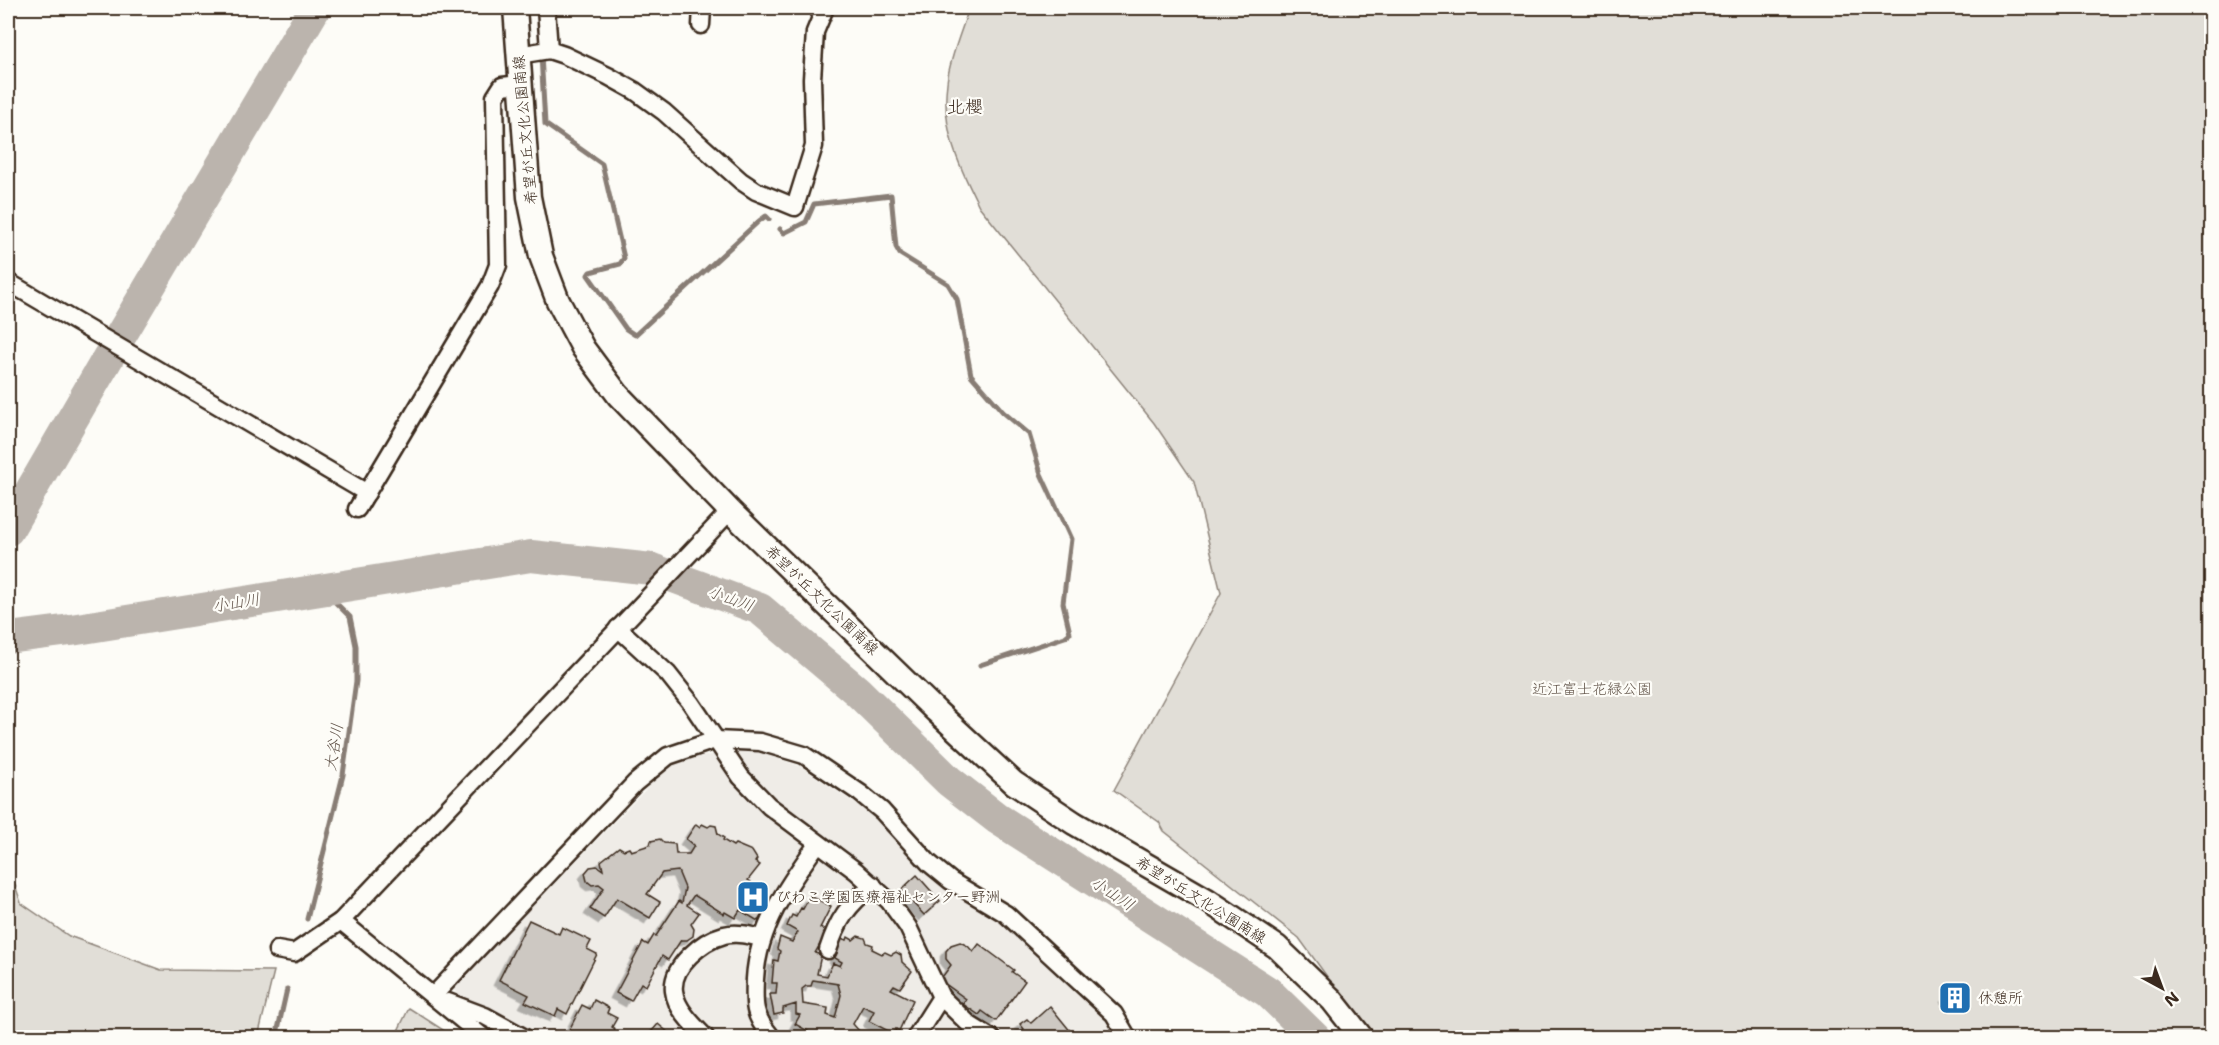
<svg xmlns="http://www.w3.org/2000/svg" width="2219" height="1045" viewBox="0 0 2219 1045" font-family="'Shantell Sans','Klee One',sans-serif">
<defs>
<filter id="shadow"><feDropShadow dx="-5.5" dy="5.5" stdDeviation="0" flood-color="#0004"/></filter>
</defs>
<rect width="100%" height="100%" fill="#fdfcf7"/>
<filter id="ink" filterUnits="userSpaceOnUse"><feTurbulence type="fractalNoise" baseFrequency=".0167" numOctaves="2"/><feDisplacementMap in="SourceGraphic" scale="12" xChannelSelector="R" yChannelSelector="G"/><feConvolveMatrix kernelMatrix="1 2 1 2 8 2 1 2 1" color-interpolation-filters="sRGB"/></filter>
<g filter="url(#ink)">
<path fill="#efece7" d="M748,749l52,17 69,47 58,61 74,47 108,103 6,13h-618l-6,-4 -38,-44 220,-228z"/>
<g fill="#e1ded7" stroke="#8e847a" stroke-width="1.5">
<path d="M969,8h1242v1029h-840l-72,-99 -135,-107 -5,-9 -45,-32 107,-197 -27,-111 -40,-59 -175,-217c-20,-40 -38,-77 -32,-123 2,-23 15,-53 22,-75z"/>
<path d="M8,864l13,39 48,33 92,34 113,1 -16,66h-250z"/>
<path d="M409,1008l45,29h-59z"/>
</g>
<g fill="none" stroke-linecap="round" stroke-linejoin="round">
<g stroke="#887d74" stroke-width="5">
<path d="M541,55l4,69 57,40 22,94 -4,6 -30,8 -2,3 38,54 9,6 124,-114 7,-5 3,3"/>
<path d="M780,229l4,4 22,-11 8,-18 77,-9 5,52 4,7 48,30 9,15 14,76 32,37 26,22 12,40 30,65 -8,64 7,30 -5,4 -85,28"/>
<path d="M307,919l36,-144 13,-94v-35l-6,-29 -29,-29"/>
<path d="M276,1038l11,-49"/>
</g>
<g stroke="#bbb4ad" stroke-width="32">
<path d="M121,335l194,-327"/>
<path d="M8,530l101,-174"/>
<path d="M8,638l63,-8 460,-74 121,13 108,40 97,82 92,90 49,38 270,173 47,46"/>
</g>
</g>
<g fill="#cdc8c2" stroke="#3b2a1e" stroke-width="1.5" fill-rule="evenodd" filter="url(#shadow)">
<path d="M696,824l4,3 2,-3 6,3 3,-2 5,1 2,8 6,4 -1,2 10,6 2,-2 17,7 5,8 -2,3 5,3 -12,15 3,2 -6,9 23,15 -10,15 -18,-11 -5,8 -10,-6 -1,2 -30,-19 -7,10 12,8 -8,11 3,5 -1,7 -6,4h-6l-13,20 -6,-4 -16,30 -5,-3 -10,18 -15,-8 27,-51 5,3 6,-10 2,1 23,-35 3,2 3,-15 -7,-17 -16,2 -15,21 13,8 -10,16 -33,-20 -13,20 -14,-9 14,-21 -5,-4 -7,1 -5,-4 -2,-8 5,-6 7,-1 6,4 -2,-9 18,-14 5,3 5,-2 2,3 19,-6 1,-4 9,-2 4,4 11,1 1,10h13l5,-8 -8,-7z"/>
<path d="M917,875l23,26 -16,14 -23,-25z"/>
<path d="M810,896l21,10 -11,22 7,4 -12,21 6,2 -4,19 10,2 6,-13 7,3 2,-4 -7,-4 5,-20 7,2 1,-3 5,3 5,-4 7,2 2,5 6,2 -1,4 10,5 3,-2 6,3 5,-3 5,3 1,7 10,9 -12,17 -6,-3 -3,4 22,11 -14,31 -3,-2 -2,5 -25,-13 5,-10 -11,-5 -10,18 7,8v6h-55l3,-7 -13,-7 5,-9 -4,-1v-10l-13,4v5l-9,2 -4,-21h6l1,-11h-5l2,-23 4,1 2,-10 -3,-2 3,-12 12,5 6,-10 -11,-6 5,-11 4,2 5,-9 2,1zM813,980l25,4 3,11 -6,23 -8,-3 1,-7 -25,-4 -1,-15 4,-3h5z"/>
<path d="M529,920l30,14 3,-7 29,14 -4,8 10,5 -30,60 -9,-5 -3,7 -30,-14 4,-7 -30,-15z"/>
<path d="M960,942l8,4 5,6 6,-8 35,26 -2,2 13,9 -29,40 -14,-10 -3,4 -16,-11 3,-5 -26,-19 11,-15 -5,-6v-8l5,-6z"/>
<path d="M1956,991l7,9 -9,6 -7,-9z"/>
<path d="M594,1000l15,8 -2,5 10,5 -5,9 3,2 -4,9h-46l17,-33 8,4z"/>
<path d="M1050,1006l26,32h-54l-3,-4 5,-5 -4,-5 7,-5 4,4z"/>
<path d="M658,1024l17,14h-29z"/>
</g>
<g fill="none" stroke-linecap="round" stroke-linejoin="round">
<g stroke="#3b2a1e" stroke-width="21">
<g id="minor">
<path d="M546,8l3,42"/>
<path d="M701,25l1,-17"/>
<path d="M518,55l31,-5 15,5 44,21 27,15 29,21 77,69 15,10 39,16 19,-61 -2,-67 3,-47 10,-24"/>
<path d="M8,282l359,211"/>
<path d="M357,509l133,-223 8,-21 -3,-168 7,-11 18,-2"/>
<path d="M618,628l50,46 23,29 50,74 28,29 87,65 33,30 19,26 33,70 29,28 21,13"/>
<path d="M341,921l143,117"/>
<path d="M277,950l17,3 47,-32 389,-410"/>
<path d="M828,950c10,-31 20,-45 45,-65"/>
<path d="M433,996l202,-213 33,-27 47,-16 45,2 44,13 56,38 22,18 47,52 22,18 55,33 108,100 14,24"/>
<path d="M448,1002l37,14 40,22"/>
<path d="M770,1035c-17,-20 -16,-31 -15,-56 3,-53 33,-94 63,-136"/>
<path d="M706,1038c-12,-12 -30,-29 -32,-47 -3,-25 28,-50 50,-56 13,-3 25,0 37,3"/>
<path d="M915,1038l26,-41"/>
</g>
</g>
<g stroke="#3b2a1e" stroke-width="27">
<path id="major" d="M515,8l14,189 12,59 17,45 25,47 35,47 112,116 206,200 78,72 60,40 133,77 70,47 55,53 30,38"/>
</g>
<use href="#minor" stroke="#fdfcf7" stroke-width="16"/>
<use href="#major" stroke="#fdfcf7" stroke-width="22"/>
</g>
</g>
<defs>
<g id="hospital-square" transform="scale(1.725)"><rect x="-9" y="-9" width="18" height="18" rx="4" fill="#1f6fb2" stroke="#fdfcf7"/><path d="M-5-5h3v3.5h4V-5h3V5h-3V1.5h-4V5h-3Z" fill="#fff"/></g>
<g id="building-square" transform="scale(1.725)"><rect x="-9" y="-9" width="18" height="18" rx="4" fill="#1f6fb2" stroke="#fdfcf7"/><path d="M-4-6H4V6H1V3H-1V6H-4ZM-2.5-4.3h1.7v1.8h-1.7ZM.8-4.3h1.7v1.8H.8ZM-2.5-1h1.7V.8h-1.7ZM.8-1h1.7V.8H.8Z" fill="#fff"/></g>
</defs>
<g fill-rule="evenodd">
<use href="#hospital-square" x="753" y="897"/>
<use href="#building-square" x="1955" y="998"/>
</g>
<g text-anchor="middle" stroke-width="4.5" stroke-linejoin="round" paint-order="stroke">
<g font-size="15" fill="#3b2a1e" stroke="#fdfcf7">
<text transform="translate(525 130) rotate(-95)" y="5">希望が丘文化公園南線</text>
<text transform="translate(822 600) rotate(44)" y="5">希望が丘文化公園南線</text>
<text transform="translate(1201 900) rotate(32)" y="5">希望が丘文化公園南線</text>
</g>
<g font-size="15" fill="#64574c" stroke="#fdfcf7">
<text x="1592" y="694">近江富士花緑公園</text>
</g>
<g font-size="15" fill="#3b2a1e" stroke="#fdfcf7" text-anchor="start">
<text x="776" y="902">びわこ学園医療福祉センター野洲</text>
<text x="1978" y="1003">休憩所</text>
</g>
<g font-size="16" font-style="italic" fill="#615349" stroke="#fdfcf7">
<text transform="translate(731 598) rotate(20)" y="6">小山川</text>
<text transform="translate(236 602) rotate(-9)" y="6">小山川</text>
<text transform="translate(333 747) rotate(-81)" y="6">大谷川</text>
<text transform="translate(1113 893) rotate(33)" y="6">小山川</text>
</g>
<g font-size="18" fill="#3b2a1e" stroke="#fdfcf7">
<text x="965" y="113">北櫻</text>
</g>
</g>
<rect width="2219" height="1045" fill="none" stroke="#fdfcf7" stroke-width="30"/>
<rect x="15" y="15" width="2189" height="1015" fill="none" stroke="#3b2a1e" stroke-width="2" filter="url(#ink)"/>
<g transform="translate(2162 988) rotate(139)" stroke="#fdfcf7" stroke-width="4.5" paint-order="stroke">
<path d="M0-4.5L10 22L0 15L-10 22Z" fill="#3b2a1e"/>
<text y="-9" font-size="16" font-weight="bold" text-anchor="middle" fill="#3b2a1e">N</text>
</g>
</svg>
